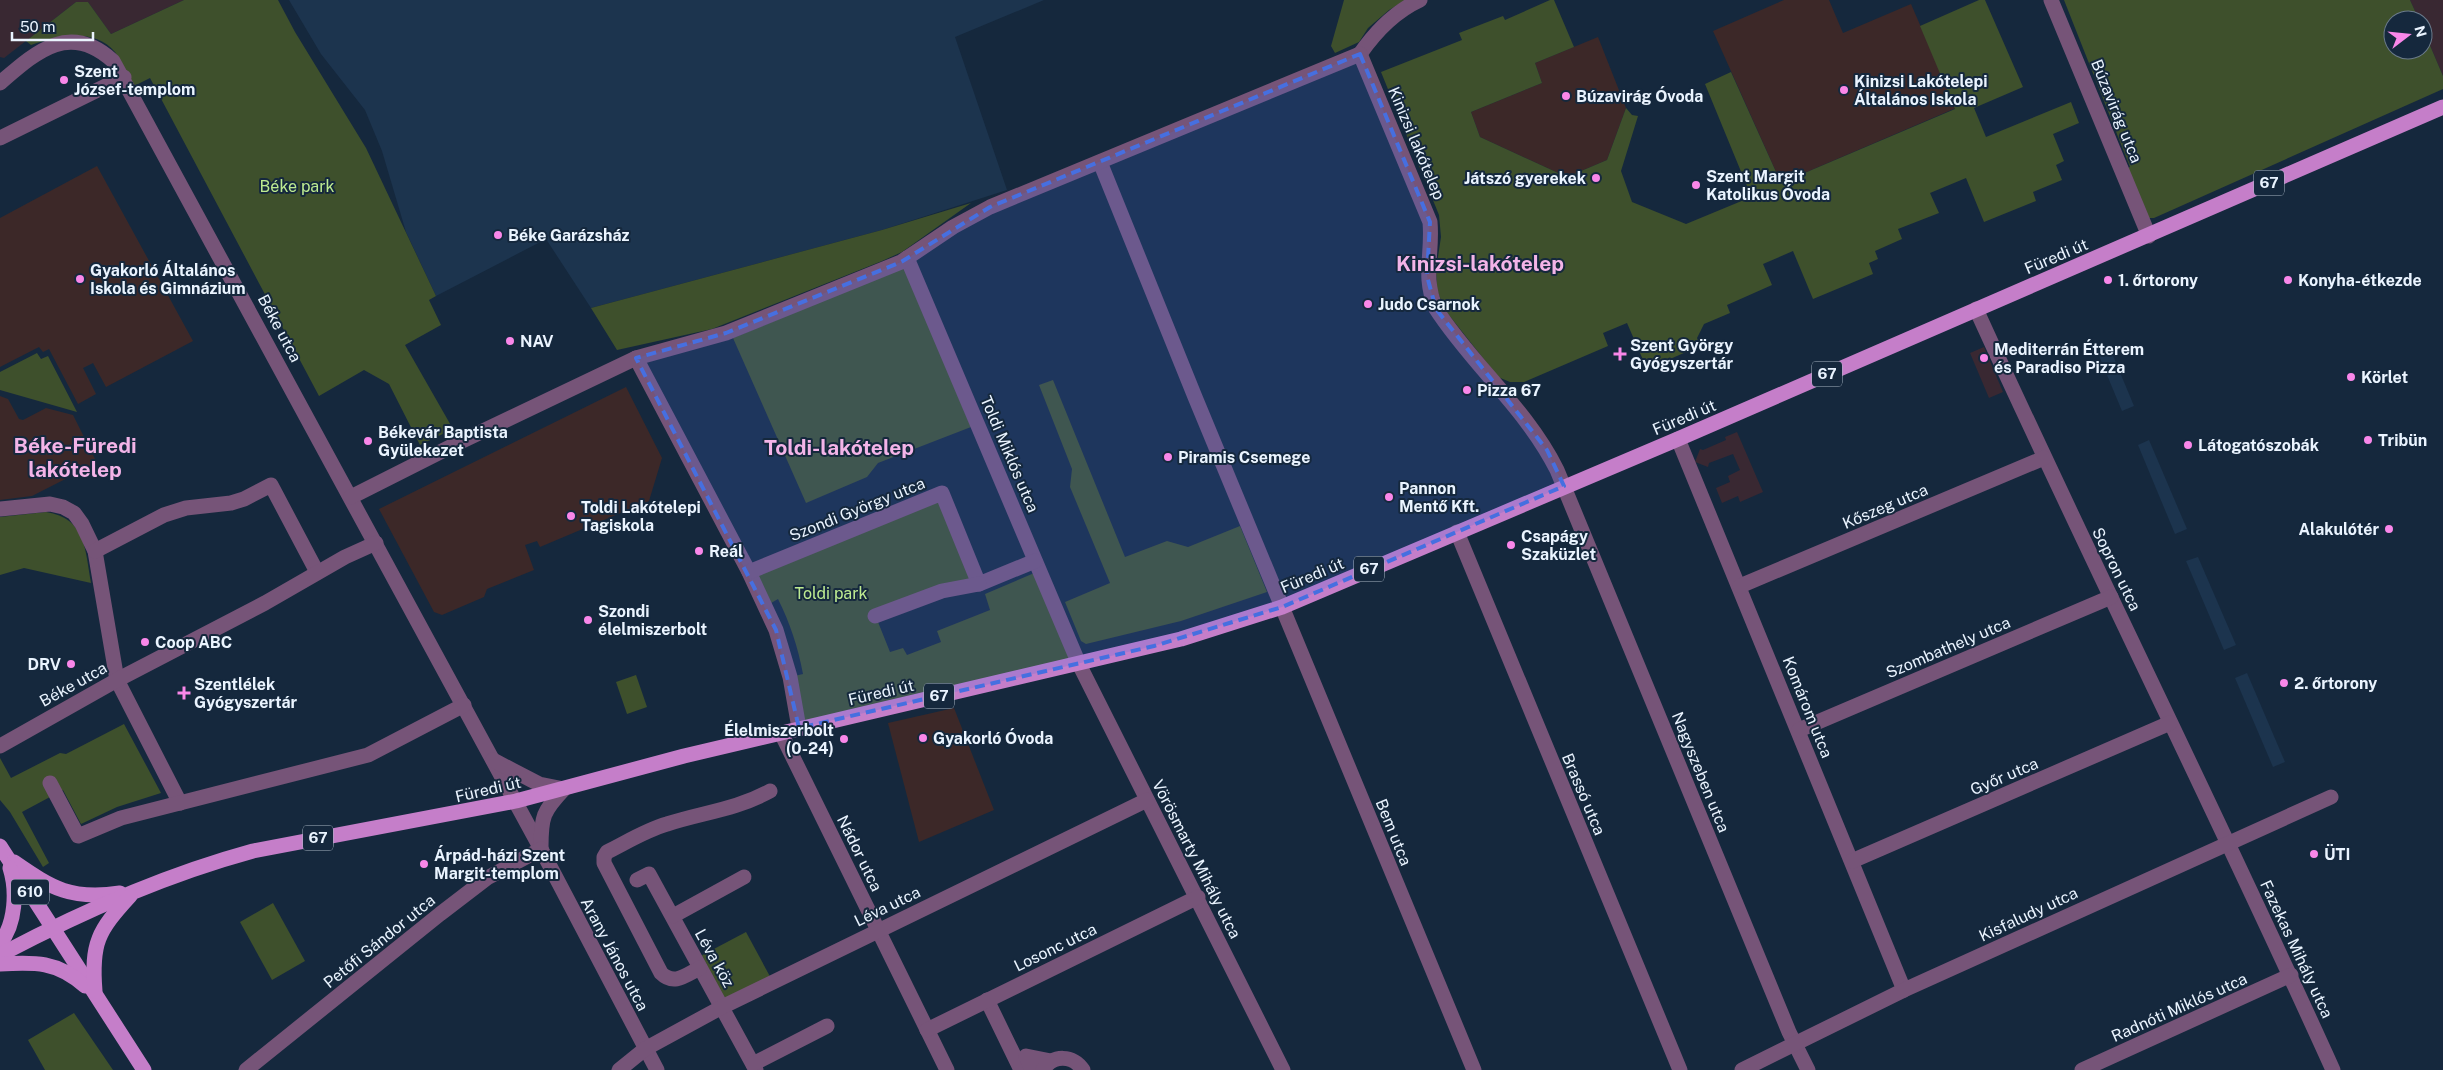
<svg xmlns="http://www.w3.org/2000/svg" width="2443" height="1070" viewBox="0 0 2443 1070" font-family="'Public Sans',sans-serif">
<rect width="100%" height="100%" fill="#15283d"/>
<g fill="#392832">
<path d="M0,0h184l-73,34 -23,-32h-12l-72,56 -4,-1z"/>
<path d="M2410,0h33v76l-20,-47v-9h-4z"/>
<path d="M1984,347l19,45 -14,6 -19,-45z"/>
<path d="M1737,432l26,60 -23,10 -2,-6 -16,7 -6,-15 14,-6 -2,-6 12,-6 -7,-16 -24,9 -1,4 -13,-5 5,-13 3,1 23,-10 -1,-3z"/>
</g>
<g fill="#1c344e">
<path d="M289,0h755l-89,37 52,153 -125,40 -291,78 -45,-69 -110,57 -30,-64 -24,-81 -17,-41 -44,-56z"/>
<path d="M2109,346l25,60 -12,5 -25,-60z"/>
<path d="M2149,440l38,89 -12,5 -37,-89z"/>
<path d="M2198,557l38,88 -12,5 -38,-89z"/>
<path d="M2247,673l38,89 -12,5 -38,-89z"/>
</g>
<g fill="#3c2828">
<path d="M1784,0h45l14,33 68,-29 45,104 -175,75 -68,-152z"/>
<path d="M1598,37l28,71 -19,52 -40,17 -87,-40 -9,-25 71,-29 -7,-20z"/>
<path d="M97,166l96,175 -87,46 -13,-24 -10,5 13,26 -18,10 -29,-55 -6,3 -4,-5 -39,20v-149z"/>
<path d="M626,387l36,71 -13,43 -109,46 -3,-6 -12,4 9,25 -47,19 -3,8 -42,18 -8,-3 -55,-103z"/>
<path d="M0,396l8,3 11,20 4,1 23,-12 27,7 24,48 -65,33 -32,4z"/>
<path d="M954,708l40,102 -75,32 -31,-119z"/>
</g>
<g fill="#3e502c">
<path d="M184,0h94l17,32 71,116 70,148 -7,4 12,25 -36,20 48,84 -33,16 -31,-61 -25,-14 -45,26 -169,-318 -16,8c-6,-11 -12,-24 -19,-34 -21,-25 -58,-16 -84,-7l-5,-4 50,-39h12l23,32z"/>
<path d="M1344,0h62l-17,10 -21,18 -9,14 -24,11 -4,-7z"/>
<path d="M1550,0h4l20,47 -39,16 7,20 -71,29 9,25 87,40 40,-17 19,-52 6,7 6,1 -17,55 11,31 54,22 58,-24 5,-9 -44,-107 26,-12 50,111 174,-74 -35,-83 59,-26h6l38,87 -49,21 12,29 85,-35 8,21 -26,11 11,27 -8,4 6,15 -29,12 3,9 -52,21 -18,-44 -36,15 9,20 -41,16 4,10 -27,12 3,8 -9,4 4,11 -60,25 -20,-48 -30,13 9,21 -45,20 3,8 -26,11 -7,14 3,8 -53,23 -20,-46 -24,10 5,13 -84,36h-14l-12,-5 -53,-67 -8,-20 -1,-20 5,-33 -2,-22 -58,-143 81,-32 -3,-7 44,-17 2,4z"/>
<path d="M2064,0h346l9,20h-26v30h30v-21l20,47v13l-289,129h-5l-24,-49 5,-2z"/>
<path d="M971,203l-69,49 -20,9 -170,68 -95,21 -26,-42 291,-78z"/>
<path d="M904,267l67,160 -93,36 -11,14 -61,26 -73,-165z"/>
<path d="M37,353l4,6 7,-3 29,56 -77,-22v-18z"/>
<path d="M1053,380l72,177 42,-16 21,6 52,-21 27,66 -86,29 -95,23 -5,-3 -16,-39 45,-19 -40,-96 2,-18 -33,-84z"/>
<path d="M942,493l37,91 -103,33 14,35 13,-4 4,7 34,-13 -4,-11 53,-21 -5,-16 54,-23 40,93 -280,64 -9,-51 13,-3c-5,-27 -13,-51 -25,-75l-12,7 -17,-34z"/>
<path d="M46,512c40,6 39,38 45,71l-67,-15 -24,7v-58z"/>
<path d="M636,675l11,32 -20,7 -11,-32z"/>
<path d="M124,724l37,69 -44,14 -36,17 -18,-34 -41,22 27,51 -6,4 -33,-55 -10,-12v-42l11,20 49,-25 6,1z"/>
<path d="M273,903l32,58 -33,19 -32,-58z"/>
<path d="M746,932l27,50 -51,25 -27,-48z"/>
<path d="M74,1013l39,57h-68l-17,-30z"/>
</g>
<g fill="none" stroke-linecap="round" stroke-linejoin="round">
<g stroke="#765478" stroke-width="15">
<path d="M2051,0l98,236"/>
<path d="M1360,54l70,168c3,33 -8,53 6,87 37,57 90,99 121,161l232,562 19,38"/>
<path d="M1360,54c16,-23 34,-42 60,-54"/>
<path d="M0,83c36,-31 69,-62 113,-22l428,788 116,221"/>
<path d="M0,138l124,-61"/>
<path d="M1100,162l95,235 279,673"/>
<path d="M907,258l172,406 204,406"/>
<path d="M1976,309c116,255 242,506 357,761"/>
<path d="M636,358l113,214 27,58 14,47 9,51"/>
<path d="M1678,439l226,551"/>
<path d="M351,497l109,-55 176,-84 90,-25 175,-71 52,-35 37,-20 370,-153"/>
<path d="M0,509l50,-5 13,3 11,6 8,11 13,27 22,129 63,123"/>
<path d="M1457,532l223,538"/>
<path d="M95,551l69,-36 22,-7 45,-5 13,-4 27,-14 46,87"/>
<path d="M749,572l193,-79 37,91 56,-23"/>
<path d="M1740,586l304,-128"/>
<path d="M875,616l67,-25 37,-7"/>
<path d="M1799,730l312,-133"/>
<path d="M781,733l166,337"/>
<path d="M0,746l117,-66 148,-77 80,-46 31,-14"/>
<path d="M493,760l46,24 25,5"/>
<path d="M50,783l28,53 43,-18 247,-63 96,-50"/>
<path d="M541,847c0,-30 2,-36 23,-58"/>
<path d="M1852,861l318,-138"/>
<path d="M637,880l12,-6 107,196"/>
<path d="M673,916l71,-39"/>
<path d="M700,968c-14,7 -26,18 -39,5l-57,-110v-6l3,-5c20,-10 39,-22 60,-28 37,-12 68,-14 103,-33"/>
<path d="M987,1000l34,70"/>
<path d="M927,1030l271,-133"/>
<path d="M753,1064l74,-38"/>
<path d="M246,1070l194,-156 47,-36 54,-29"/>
<path d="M619,1070l26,-21 77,-42 425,-207"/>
<path d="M1032,1070l-6,-14 25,5"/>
<path d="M1043,1070c10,-16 30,-15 40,0"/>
<path d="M1742,1070l162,-80 427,-193"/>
<path d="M2082,1070l209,-95"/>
</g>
<g stroke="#c57ec9" stroke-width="15">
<path d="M0,846l144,224"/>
<path d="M14,862c39,27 57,38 106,31"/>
<path d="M0,943c16,-19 17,-53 10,-75"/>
<path d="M0,955c81,-43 165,-80 253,-104l263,-50 168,-45 497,-117 101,-32 396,-168 765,-332"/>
<path d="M0,964c35,-2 57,-3 85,22"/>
<path d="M95,991c-4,-48 3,-60 35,-95"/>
</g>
</g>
<path fill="#466fe0" fill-opacity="0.2" stroke="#466fe0" stroke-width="4" stroke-dasharray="10 6" stroke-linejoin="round" d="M1360,54l70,168 -3,54 9,33 111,141 17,36 -282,121 -128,39 -355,82 -23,-98 -140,-272 90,-25 175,-71 89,-55z"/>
<g fill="#f987e9" stroke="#15283d" stroke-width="2">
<circle cx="64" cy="80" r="5"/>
<circle cx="1844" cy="90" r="5"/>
<circle cx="1566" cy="96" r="5"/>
<circle cx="1596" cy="178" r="5"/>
<circle cx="1696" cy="185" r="5"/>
<circle cx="498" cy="235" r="5"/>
<circle cx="80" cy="279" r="5"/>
<circle cx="2108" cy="280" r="5"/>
<circle cx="2288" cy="280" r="5"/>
<circle cx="1368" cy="304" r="5"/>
<circle cx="510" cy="341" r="5"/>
<path d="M1617.5 346.5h5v5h5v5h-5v5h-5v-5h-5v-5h5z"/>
<circle cx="1984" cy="358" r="5"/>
<circle cx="2351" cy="377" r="5"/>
<circle cx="1467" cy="390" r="5"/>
<circle cx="2368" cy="440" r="5"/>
<circle cx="368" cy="441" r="5"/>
<circle cx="2188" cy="445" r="5"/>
<circle cx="1168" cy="457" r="5"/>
<circle cx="1389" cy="497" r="5"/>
<circle cx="571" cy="516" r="5"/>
<circle cx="2389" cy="529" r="5"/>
<circle cx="1511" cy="545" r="5"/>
<circle cx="699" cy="551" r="5"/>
<circle cx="588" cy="620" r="5"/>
<circle cx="145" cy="642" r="5"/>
<circle cx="71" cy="664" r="5"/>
<circle cx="2284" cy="683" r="5"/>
<path d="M181.5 685.5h5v5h5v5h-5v5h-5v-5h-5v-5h5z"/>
<circle cx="923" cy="738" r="5"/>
<circle cx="844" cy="739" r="5"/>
<circle cx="2314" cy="854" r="5"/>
<circle cx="424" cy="864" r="5"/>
</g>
<g text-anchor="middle" stroke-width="4" stroke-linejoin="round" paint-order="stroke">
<g fill="#15283d" stroke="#aab7c5" stroke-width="1">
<rect x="2254" y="170.5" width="30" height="25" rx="4"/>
<rect x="1812" y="361.5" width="30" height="25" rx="4"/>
<rect x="1354" y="556.5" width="30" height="25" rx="4"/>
<rect x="924" y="683.5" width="30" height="25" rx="4"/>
<rect x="303" y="825.5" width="30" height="25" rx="4"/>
<rect x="11" y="879.5" width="38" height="25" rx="4"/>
</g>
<g font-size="15" font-weight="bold" fill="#eaf4ff">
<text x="2269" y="188">67</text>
<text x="1827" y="379">67</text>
<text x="1369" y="574">67</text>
<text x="939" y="701">67</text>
<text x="318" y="843">67</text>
<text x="30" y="897">610</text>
</g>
<g font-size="16" font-weight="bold" fill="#eaf4ff" stroke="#15283d" text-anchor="start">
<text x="74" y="77">Szent<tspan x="74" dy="18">József-templom</tspan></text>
<text x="1854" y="87">Kinizsi Lakótelepi<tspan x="1854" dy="18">Általános Iskola</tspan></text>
<text x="1576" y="102">Búzavirág Óvoda</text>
<text x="1706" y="182">Szent Margit<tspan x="1706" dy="18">Katolikus Óvoda</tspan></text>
<text x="1586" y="184" text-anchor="end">Játszó gyerekek</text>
<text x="508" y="241">Béke Garázsház</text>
<text x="90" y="276">Gyakorló Általános<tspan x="90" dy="18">Iskola és Gimnázium</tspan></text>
<text x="2118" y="286">1. őrtorony</text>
<text x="2298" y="286">Konyha-étkezde</text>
<text x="1378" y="310">Judo Csarnok</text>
<text x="520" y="347">NAV</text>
<text x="1630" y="351">Szent György<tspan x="1630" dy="18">Gyógyszertár</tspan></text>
<text x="1994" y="355">Mediterrán Étterem<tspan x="1994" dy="18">és Paradiso Pizza</tspan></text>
<text x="2361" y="383">Körlet</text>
<text x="1477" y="396">Pizza 67</text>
<text x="378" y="438">Békevár Baptista<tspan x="378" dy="18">Gyülekezet</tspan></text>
<text x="2378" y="446">Tribün</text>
<text x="2198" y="451">Látogatószobák</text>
<text x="1178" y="463">Piramis Csemege</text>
<text x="1399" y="494">Pannon<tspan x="1399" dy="18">Mentő Kft.</tspan></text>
<text x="581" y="513">Toldi Lakótelepi<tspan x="581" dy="18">Tagiskola</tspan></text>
<text x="2379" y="535" text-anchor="end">Alakulótér</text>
<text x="1521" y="542">Csapágy<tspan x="1521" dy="18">Szaküzlet</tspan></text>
<text x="709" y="557">Reál</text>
<text x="598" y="617">Szondi<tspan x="598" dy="18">élelmiszerbolt</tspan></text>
<text x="155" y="648">Coop ABC</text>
<text x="61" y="670" text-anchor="end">DRV</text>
<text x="2294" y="689">2. őrtorony</text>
<text x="194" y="690">Szentlélek<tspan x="194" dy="18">Gyógyszertár</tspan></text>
<text x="834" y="736" text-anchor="end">Élelmiszerbolt<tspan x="834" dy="18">(0-24)</tspan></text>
<text x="933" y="744">Gyakorló Óvoda</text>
<text x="2324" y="860">ÜTI</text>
<text x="434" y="861">Árpád-házi Szent<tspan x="434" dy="18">Margit-templom</tspan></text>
</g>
<g font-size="16" fill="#eaf4ff" stroke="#15283d">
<text transform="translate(2117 111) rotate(68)" y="6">Búzavirág utca</text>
<text transform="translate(1417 143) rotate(67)" y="6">Kinizsi lakótelep</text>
<text transform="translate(2056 256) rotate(-23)" y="6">Füredi út</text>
<text transform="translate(280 328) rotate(62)" y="6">Béke utca</text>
<text transform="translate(1684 417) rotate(-23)" y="6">Füredi út</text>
<text transform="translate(1010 454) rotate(67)" y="6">Toldi Miklós utca</text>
<text transform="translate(1885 506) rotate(-23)" y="6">Kőszeg utca</text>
<text transform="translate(857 509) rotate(-22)" y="6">Szondi György utca</text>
<text transform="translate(2117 569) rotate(64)" y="6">Sopron utca</text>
<text transform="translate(1312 575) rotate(-23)" y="6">Füredi út</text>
<text transform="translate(1948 647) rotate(-23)" y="6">Szombathely utca</text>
<text transform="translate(73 684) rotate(-29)" y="6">Béke utca</text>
<text transform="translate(881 692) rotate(-13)" y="6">Füredi út</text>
<text transform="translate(1808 707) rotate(68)" y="6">Komárom utca</text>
<text transform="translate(1701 772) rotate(68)" y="6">Nagyszeben utca</text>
<text transform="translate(2004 776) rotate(-23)" y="6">Győr utca</text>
<text transform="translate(488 789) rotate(-13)" y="6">Füredi út</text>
<text transform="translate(1584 794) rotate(67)" y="6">Brassó utca</text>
<text transform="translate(1394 832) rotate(68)" y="6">Bem utca</text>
<text transform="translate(860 853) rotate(64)" y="6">Nádor utca</text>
<text transform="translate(1197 859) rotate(63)" y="6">Vörösmarty Mihály utca</text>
<text transform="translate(887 906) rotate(-26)" y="6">Léva utca</text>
<text transform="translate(2028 914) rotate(-25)" y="6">Kisfaludy utca</text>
<text transform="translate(379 941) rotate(-39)" y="6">Petőfi Sándor utca</text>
<text transform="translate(1055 947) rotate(-26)" y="6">Losonc utca</text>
<text transform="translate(2297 949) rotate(65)" y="6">Fazekas Mihály utca</text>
<text transform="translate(615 954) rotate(62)" y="6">Arany János utca</text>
<text transform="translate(715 958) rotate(61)" y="6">Léva köz</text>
<text transform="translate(2179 1007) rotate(-24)" y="6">Radnóti Miklós utca</text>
</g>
<g font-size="16" fill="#beeb91" stroke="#15283d">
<text x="297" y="192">Béke park</text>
<text x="831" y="599">Toldi park</text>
</g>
<g font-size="21" font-weight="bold" fill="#f3b4e8" stroke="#15283d">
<text x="1480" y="271">Kinizsi-lakótelep</text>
<text x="75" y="453">Béke-Füredi<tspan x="75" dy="24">lakótelep</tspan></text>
<text x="839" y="455">Toldi-lakótelep</text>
</g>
</g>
<g transform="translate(2408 35) rotate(74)"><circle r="24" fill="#15283d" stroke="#6a7a8b"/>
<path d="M0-4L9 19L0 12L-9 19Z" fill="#f987e9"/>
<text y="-8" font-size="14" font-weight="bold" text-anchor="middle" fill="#eaf4ff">N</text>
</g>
<path d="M12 32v8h81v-8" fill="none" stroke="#eaf4ff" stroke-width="2.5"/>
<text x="20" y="32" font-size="15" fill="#eaf4ff" stroke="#15283d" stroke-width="4" paint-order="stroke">50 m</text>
</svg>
